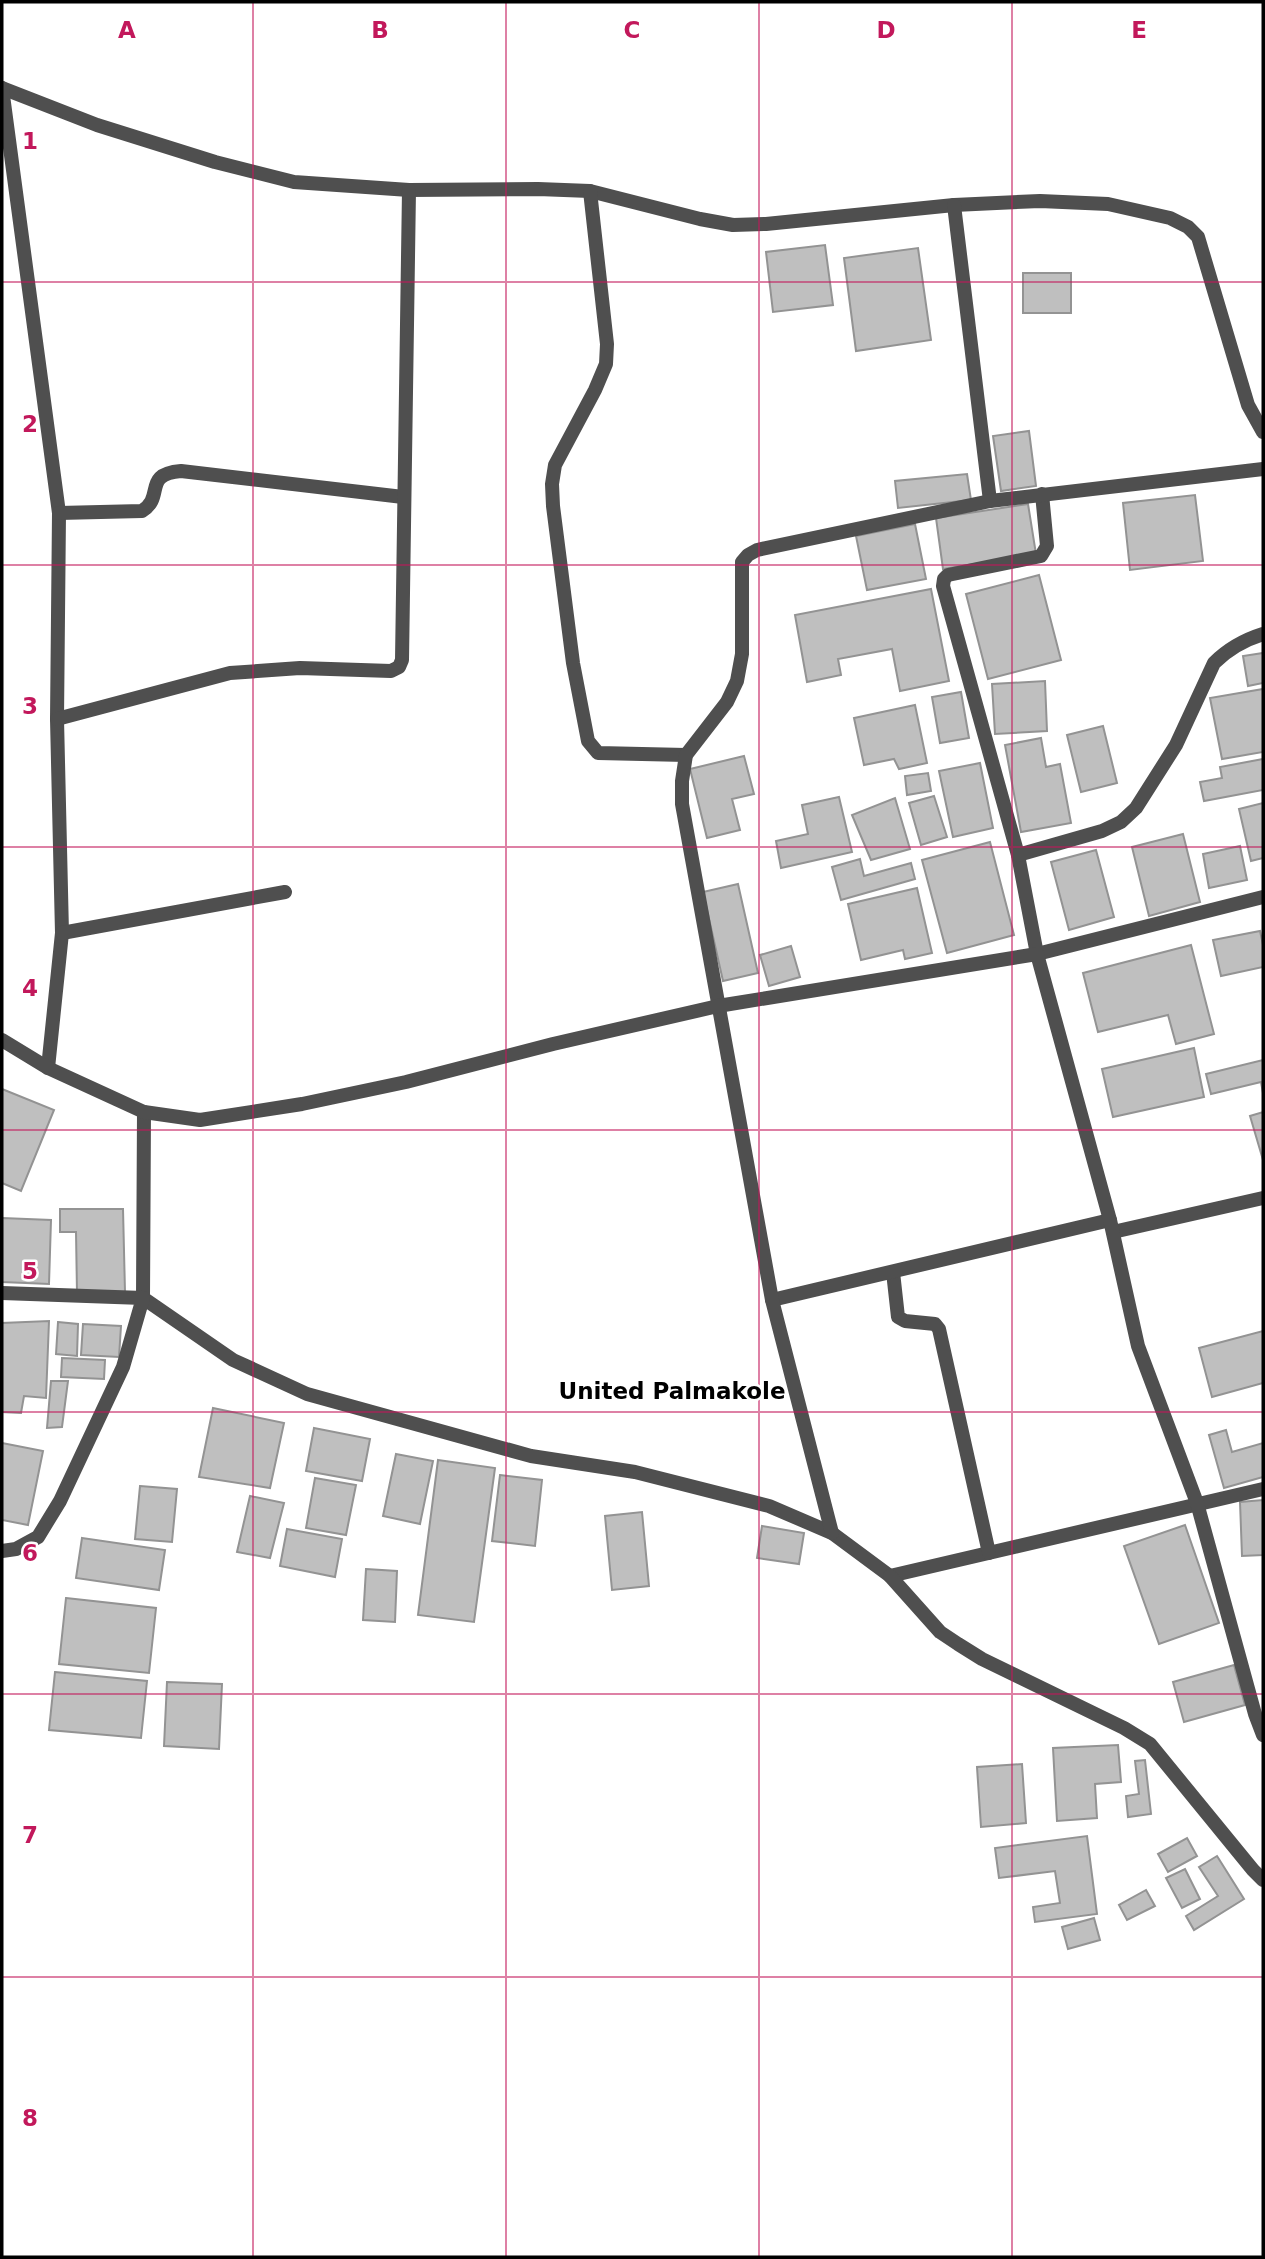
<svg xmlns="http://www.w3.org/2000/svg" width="1265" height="2259" viewBox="0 0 1265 2259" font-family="'DejaVu Sans',sans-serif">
<rect width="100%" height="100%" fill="#fff"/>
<g fill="#bfbfbf" stroke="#939393" stroke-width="2">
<path d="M825,245l8,60 -60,7 -7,-60z"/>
<path d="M918,248l13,92 -75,11 -12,-93z"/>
<rect x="1023" y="273" width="48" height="40"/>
<path d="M1029,431l7,55 -35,5 -8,-55z"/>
<path d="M967,474l4,26 -73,8 -3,-27z"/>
<path d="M1195,495l8,66 -73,9 -7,-67z"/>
<path d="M1028,504l8,50 -93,15 -7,-51z"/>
<path d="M915,524l11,55 -59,11 -11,-54z"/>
<path d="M1039,575l22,85 -73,19 -22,-85z"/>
<path d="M931,589l18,92 -49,10 -8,-42 -54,10 3,16 -34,7 -12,-67z"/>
<path d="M1263,653v30l-15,3 -5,-30z"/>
<path d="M1045,681l2,50 -52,3 -3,-50z"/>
<path d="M1263,689v63l-41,7 -12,-61z"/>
<path d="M961,692l8,46 -29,5 -8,-46z"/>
<path d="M915,705l12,58 -28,6 -5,-10 -30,6 -10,-47z"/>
<path d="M1103,726l14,57 -36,9 -14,-57z"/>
<path d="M1041,738l5,29 14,-3 11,59 -50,9 -16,-87z"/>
<path d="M744,756l10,38 -22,5 8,31 -33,8 -17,-69z"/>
<path d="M1263,759v31l-59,11 -4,-19 22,-4 -2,-11z"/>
<path d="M980,763l13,65 -40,9 -14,-66z"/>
<path d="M928,773l3,18 -24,4 -2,-19z"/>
<path d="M934,796l13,41 -26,8 -12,-42z"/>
<path d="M839,797l13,55 -71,16 -5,-27 32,-7 -6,-29z"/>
<path d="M895,798l15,51 -39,11 -19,-45z"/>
<path d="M1263,803v55l-12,3 -12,-52z"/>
<path d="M1183,834l17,68 -51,14 -17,-69z"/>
<path d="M990,842l24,93 -67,18 -25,-93z"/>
<path d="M1240,846l7,34 -38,8 -6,-34z"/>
<path d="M1096,850l18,67 -45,13 -18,-68z"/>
<path d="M860,859l4,17 47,-13 4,16 -74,21 -9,-33z"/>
<path d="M738,884l20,89 -35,8 -20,-89z"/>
<path d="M917,888l15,65 -27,6 -2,-9 -42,10 -13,-56z"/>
<path d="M1260,931l3,14v22l-42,9 -8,-36z"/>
<path d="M1191,945l23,89 -38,10 -8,-29 -70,17 -15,-59z"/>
<path d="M791,946l9,31 -31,9 -9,-31z"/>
<path d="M1194,1048l10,49 -91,20 -11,-48z"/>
<path d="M1263,1060v33l-2,-11 -50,12 -5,-20z"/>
<path d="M2,1089l52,21 -33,81 -19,-8z"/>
<path d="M1263,1112v48l-13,-44z"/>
<path d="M60,1209h63l2,83 -48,1 -1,-61h-16z"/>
<path d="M2,1218l49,2 -2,64 -47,-2z"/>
<path d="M49,1321l-3,77 -22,-2 -3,17 -19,-1v-89z"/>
<path d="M58,1322l20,2 -1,32 -21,-2z"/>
<path d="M83,1324l38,2 -2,31 -38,-2z"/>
<path d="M1263,1331v52l-51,14 -13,-49z"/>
<path d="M62,1358l43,2 -1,19 -43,-2z"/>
<path d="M51,1381h17l-6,46 -15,1z"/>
<path d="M213,1408l71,15 -14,65 -71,-11z"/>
<path d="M314,1428l56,11 -8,42 -56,-10z"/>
<path d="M1226,1430l6,22 31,-9v34l-39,11 -15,-53z"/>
<path d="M2,1443l41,8 -15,74 -26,-5z"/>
<path d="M396,1454l37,7 -13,63 -37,-8z"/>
<path d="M438,1460l57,8 -21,154 -56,-7z"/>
<path d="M500,1475l42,5 -7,66 -43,-5z"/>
<path d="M315,1478l41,7 -10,50 -40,-7z"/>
<path d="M140,1486l37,3 -5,53 -37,-3z"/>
<path d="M250,1496l34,7 -14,55 -33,-6z"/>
<path d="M1263,1500v55l-21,1 -2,-54z"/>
<path d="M642,1512l7,74 -37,4 -7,-74z"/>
<path d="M1185,1525l34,98 -60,21 -35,-98z"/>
<path d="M762,1526l42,7 -5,31 -42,-6z"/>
<path d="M287,1529l55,10 -7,38 -55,-11z"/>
<path d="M82,1538l83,12 -6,40 -83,-12z"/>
<path d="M366,1569l31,2 -2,51 -32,-2z"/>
<path d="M66,1598l90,10 -7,65 -90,-9z"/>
<path d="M1234,1665l11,40 -61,17 -11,-40z"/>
<path d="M55,1672l92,9 -6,57 -92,-8z"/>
<path d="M167,1682l55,2 -3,65 -55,-3z"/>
<path d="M1118,1745l3,37 -26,2 2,34 -40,3 -4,-73z"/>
<path d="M1145,1760l6,54 -23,3 -2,-21 13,-2 -4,-33z"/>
<path d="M1022,1764l4,59 -45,4 -4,-60z"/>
<path d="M1087,1836l10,78 -62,8 -2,-15 27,-4 -5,-32 -56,7 -4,-30z"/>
<path d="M1187,1838l10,18 -29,16 -10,-18z"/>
<path d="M1217,1856l27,43 -50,31 -8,-14 32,-20 -19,-29z"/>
<path d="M1185,1869l15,30 -18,9 -16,-30z"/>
<path d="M1146,1890l9,16 -28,14 -8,-15z"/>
<path d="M1094,1918l6,22 -32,9 -6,-22z"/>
</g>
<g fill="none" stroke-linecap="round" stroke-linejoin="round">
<g stroke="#4f4f4f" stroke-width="14">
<path d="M2,88l95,37 118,37 79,20 115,8 129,-1 52,2 110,28 33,6 33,-1 188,-19 86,-4 68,3 62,14 18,9 10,10 50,168 15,27"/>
<path d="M2,88l57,425 -2,206 5,214 -14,135"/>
<path d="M590,191l17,153 -1,20 -11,26 -40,75 -3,19 1,22 20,157 15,78 10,12 88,2"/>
<path d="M954,205l36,296"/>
<path d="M1042,494l5,52 -6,10 -93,19 -4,4 -1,7 75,269 19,99 226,-57"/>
<path d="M59,513l83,-2c23,-14 0,-37 39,-40l222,26"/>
<path d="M57,719l173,-46 70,-5 91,3 8,-4 3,-7 7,-470"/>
<path d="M1018,855l84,-24 19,-9 15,-14 40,-63 38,-82c14,-14 30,-23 49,-29"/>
<path d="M62,933l223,-41"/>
<path d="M144,1112l-1,186 90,62 74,34 224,62 104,16 134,34 63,27 58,43 373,-87"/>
<path d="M1113,1232l150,-34"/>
<path d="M893,1272l5,45 7,4 30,3 4,5 50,224"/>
<path d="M2,1293l141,5 -20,69 -63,134 -22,36 -22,12 -14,2"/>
<path d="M772,1300l338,-80"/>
<path d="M832,1533l-60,-233 -90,-496v-23l4,-26 41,-53 10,-21 5,-27v-92l6,-7 9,-5 233,-49 273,-32"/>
<path d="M890,1576l50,56 18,12 24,15 142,69 26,16 103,126 10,10"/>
</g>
<path stroke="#4f4f4f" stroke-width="14" d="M2,1040l46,28 96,44 56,8 102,-16 104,-22 147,-38 165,-38 319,-52 73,266 28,126 59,157 58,211 8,21"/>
</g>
<path fill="none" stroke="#c2185b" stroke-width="2" stroke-opacity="0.55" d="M253,2v2255M506,2v2255M759,2v2255M1012,2v2255M2,282h1261M2,565h1261M2,847h1261M2,1130h1261M2,1412h1261M2,1694h1261M2,1977h1261"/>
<g text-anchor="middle" stroke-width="5" stroke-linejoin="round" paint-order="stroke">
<g font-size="23" font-weight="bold" fill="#000" stroke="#fff">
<text x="672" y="1399">United Palmakole</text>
</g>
</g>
<g font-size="23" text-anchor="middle" font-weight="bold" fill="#c2185b" stroke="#fff" stroke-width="5" stroke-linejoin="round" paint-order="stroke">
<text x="127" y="38">A</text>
<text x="380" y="38">B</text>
<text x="632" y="38">C</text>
<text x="886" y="38">D</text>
<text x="1139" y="38">E</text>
<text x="30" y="149">1</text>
<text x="30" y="432">2</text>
<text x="30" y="714">3</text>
<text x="30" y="996">4</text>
<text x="30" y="1279">5</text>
<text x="30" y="1561">6</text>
<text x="30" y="1843">7</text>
<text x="30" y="2126">8</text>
</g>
<rect width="1265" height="2259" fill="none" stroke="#000000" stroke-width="7"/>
</svg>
